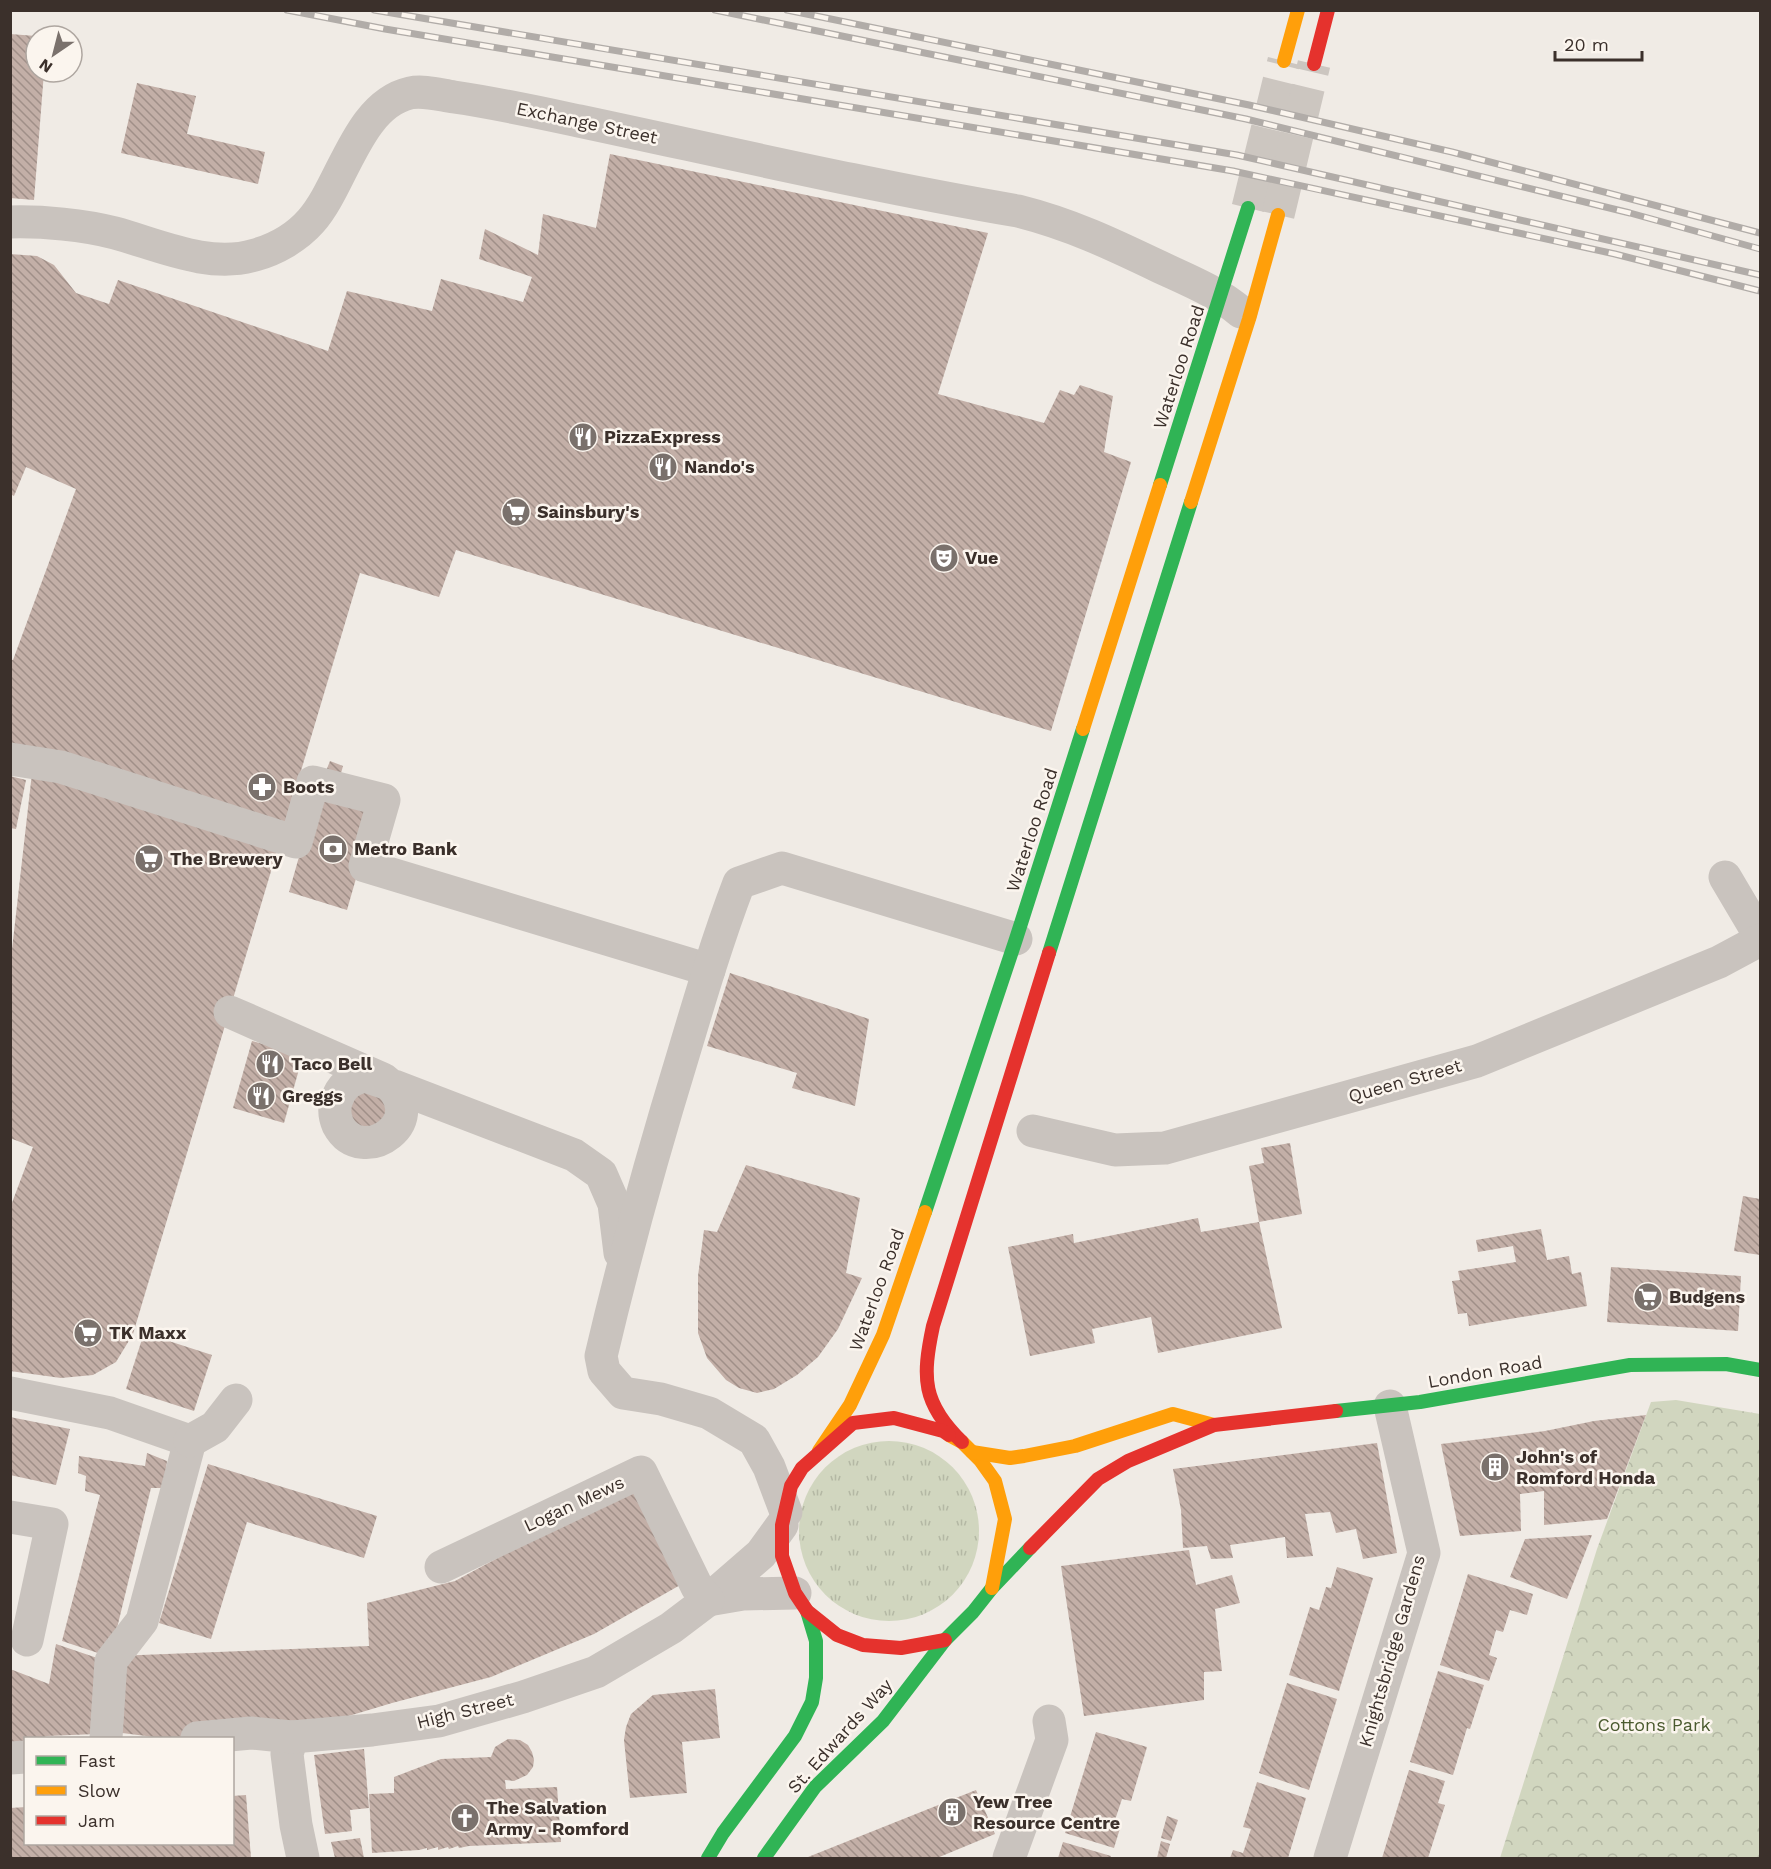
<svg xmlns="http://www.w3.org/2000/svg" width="1771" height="1869" viewBox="0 0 1771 1869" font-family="'Work Sans',sans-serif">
<defs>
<pattern id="grass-tufts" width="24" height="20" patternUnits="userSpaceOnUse" patternTransform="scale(1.5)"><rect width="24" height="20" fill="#d1d6bf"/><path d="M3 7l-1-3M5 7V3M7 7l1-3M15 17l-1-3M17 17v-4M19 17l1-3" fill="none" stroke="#b4b8a4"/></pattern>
<pattern id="park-crowns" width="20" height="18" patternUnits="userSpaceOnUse" patternTransform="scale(1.5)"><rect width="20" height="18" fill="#d1d6bf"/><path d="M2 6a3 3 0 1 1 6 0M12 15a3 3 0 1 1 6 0" fill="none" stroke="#b4b8a4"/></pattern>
<pattern id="building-back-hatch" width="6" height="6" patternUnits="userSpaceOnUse" patternTransform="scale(1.5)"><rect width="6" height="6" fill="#c3afa7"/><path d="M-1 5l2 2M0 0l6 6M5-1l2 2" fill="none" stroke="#a08f88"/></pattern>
</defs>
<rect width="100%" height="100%" fill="#f0ebe5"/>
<circle fill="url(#grass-tufts)" cx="889" cy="1531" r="90"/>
<path fill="url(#park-crowns)" d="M1676,1400l84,14v444h-260l97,-309 54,-147z"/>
<g fill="url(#building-back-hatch)">
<path d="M10,34l26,2v36h8l-10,128 -24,-2z"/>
<path d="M137,83l59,13 -9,38 78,18 -7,32 -137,-31z"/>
<path d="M610,154l378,79 -50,161 106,29 16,-33 14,5 6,-10 33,11 -9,56 27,10 -80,269 -595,-181 -17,47 -79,-24 -227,761 -17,28 -23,13 -32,3 -51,-7v-163l23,-61 -23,-9v-171l24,-212 -24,-6v-90l3,1 63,-171 -50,-22 -12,29 -4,-2v-240l27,2 17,9 22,28 33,11 9,-24 210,71 19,-60 85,20 9,-32 82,23 9,-25 -53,-18 6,-30 53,26 5,-41 53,14z"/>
<path d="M330,761l13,5 -5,18 -16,-3z"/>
<path d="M10,776l16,4 -10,49 -6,-1z"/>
<path d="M318,790l59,15 -30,105 -58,-18z"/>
<path d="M730,973l139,46 -14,87 -63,-18 5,-15 -90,-27z"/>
<path d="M252,1041l51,14 -19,68 -51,-15z"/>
<path d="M360,1086l38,21 -34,27 -17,-18z"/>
<path d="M1290,1143l12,71 -43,8 -10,-56 15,-3 -3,-15z"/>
<path d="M746,1165l114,33 -14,75 16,5 -24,51 -20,28 -21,18 -23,14 -17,4 -18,-5 -13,-8 -19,-22 -9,-25v-57l6,-46 13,2z"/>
<path d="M1743,1196l17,3v56l-26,-4z"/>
<path d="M1198,1218l3,14 58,-10 23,106 -124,25 -7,-36 -59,12 3,14 -65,13 -22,-109 65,-13 1,9z"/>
<path d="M1541,1229l6,31 22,-4 3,18 9,-2 6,34 -118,20 -2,-13 -9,1 -6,-33 8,-1 -2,-9 58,-9 -3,-16 -35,6 -2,-12z"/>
<path d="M1611,1267l130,9 -3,55 -131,-9z"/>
<path d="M144,1333l68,22 -18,56 -68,-22z"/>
<path d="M1646,1415l-39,104 -63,6v-34l-24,3 1,37 -61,5 -19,-92 104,-13 49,-10z"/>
<path d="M10,1417l60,12 -14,56 -46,-10z"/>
<path d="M1377,1443l20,110 -34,6 -7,-30 -20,4 -6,-21 -25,2 8,42 -26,2 -2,-21 -55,8 3,13 -22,1 -4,-13 -24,2 -2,-38 -8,-41z"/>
<path d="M147,1453l20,8 -3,27h-13l-41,169 -48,-16 38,-146 -15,-4 1,-15 -8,-3 1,-17 66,10z"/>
<path d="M208,1464l169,52 -13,42 -117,-36 -36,117 -52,-16z"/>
<path d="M636,1483l53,97 -95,54 -103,43 -99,26 -50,15 -107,15 -73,5 -40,-5 -7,-77 254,-10 -2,-43 88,-22z"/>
<path d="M1592,1535l-25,64 -57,-22 15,-38z"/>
<path d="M1189,1550l7,35 36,-10 8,28 -25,6 7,62 -18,1v28l-120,16 -23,-150z"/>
<path d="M1337,1567l36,11 -34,113 -50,-16 21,-68 9,3 7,-23 5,1z"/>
<path d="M1468,1574l65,20 -6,21 -17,-5 -7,22 -7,-2 -7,25 8,3 -8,23 -49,-16z"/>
<path d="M56,1644l53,18 -13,72 -49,2 -6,2h-15v5l-16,-1v-73l39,15z"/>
<path d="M1438,1671l46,14 -14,44 -3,-1 -14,47 -43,-13z"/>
<path d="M1287,1683l50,16 -28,91 -50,-17z"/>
<path d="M715,1689l5,49 -38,4 5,51 -57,5 -6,-58 2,-13 5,-13 22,-19z"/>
<path d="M1096,1732l51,15 -16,54 -9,-2 -8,24 7,2 -7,23 -49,-15z"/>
<path d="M508,1739l12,1 8,5 4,7 2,8 -1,7 -6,8 -13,6 -9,-1 1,9 51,-2 4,55 -92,4 -10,2 -1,-2 -9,3 -1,-2 -10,3v-3l-11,3v-2l-8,2 -47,3 -3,-59 25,-1v-16l47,-18 50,-2 4,-10z"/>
<path d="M364,1749l5,59 -19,2 2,21 -27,3 -11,-79z"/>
<path d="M1409,1770l36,11 -7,22 7,2 -17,53h-46z"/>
<path d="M1257,1782l49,16 -18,60h-58l3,-8 10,3 8,-24 -8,-2z"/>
<path d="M976,1790l19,44 -58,24h-130l1,-1z"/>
<path d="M246,1795l5,63h-241v-50l16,-1v37h206v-48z"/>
<path d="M1167,1816l11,4 -7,21 -10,-3z"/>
<path d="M360,1838l4,20h-29l-4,-16z"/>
<path d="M1161,1841l9,3 -4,14h-9z"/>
<path d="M1063,1842l48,14 -1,2h-52z"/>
</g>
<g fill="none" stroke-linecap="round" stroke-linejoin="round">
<g stroke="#ccc6c0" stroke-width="33" stroke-dasharray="33 16" stroke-linecap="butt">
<path d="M1248,208l36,-147"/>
<path d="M1278,215l36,-151"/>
</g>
<g stroke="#c9c3be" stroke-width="33">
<path d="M10,222c32,-1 74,3 105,11 44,12 94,36 140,22 21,-6 42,-18 56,-34 32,-36 46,-116 99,-128 14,-3 30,2 44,4 42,6 83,15 125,24 146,31 292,65 439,90 52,13 94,33 142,56 30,14 56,24 81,45"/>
<path d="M10,759l51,8 235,75 17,-60 71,18 -19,66 344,104"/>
<path d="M1725,877l35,59"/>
<path d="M230,1012l153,67c53,40 -21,91 -45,46 -3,-7 -4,-16 -2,-23 5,-16 13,-22 29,-26l29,10 180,69 27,19 13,30 6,49"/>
<path d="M1033,1131l82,19 50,-2 312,-87 242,-99 41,-22"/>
<path d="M10,1393l100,20 80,28 -48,180 -31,40 -5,77"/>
<path d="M190,1441l25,-14 21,-27"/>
<path d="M786,1512l-17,-45 -15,-27 -45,-27 -48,-14 -38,-6 -19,-22 -3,-15c24,-102 52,-203 83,-304 17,-57 34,-114 55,-169l43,-15 234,71"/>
<path d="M10,1517l42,7 -25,116"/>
<path d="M782,1525l-21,29 -53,46 35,-6 52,-1"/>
<path d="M292,1737l-5,17 9,71 7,33"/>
<path d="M197,1738l54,-5 41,4 80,-7 67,-9 84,-24 73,-25 75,-44 37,-28 -11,-13 -56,-115 -200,95"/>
<path d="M10,1758l16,-1"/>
<path d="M1009,1858l43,-118 -3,-19"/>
<path d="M1330,1858l94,-305 -34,-147"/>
</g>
<g stroke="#30b455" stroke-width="14">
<path d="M1160,485l88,-277"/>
<path d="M1049,953l142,-451"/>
<path d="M925,1212l91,-273 67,-210"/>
<path d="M1336,1411l84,-9 210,-37 96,-1 34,6"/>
<path d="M708,1858l15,-25 72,-97 17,-34 4,-24v-37l-9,-30"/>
<path d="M764,1858l51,-71 68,-66 62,-81 28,-28 19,-24 38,-40"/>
</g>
<g stroke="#ff9f0a" stroke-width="14">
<path d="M1284,61l14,-51"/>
<path d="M1191,502l58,-183 29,-104"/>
<path d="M1083,729l77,-244"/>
<path d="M949,1435l13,7 18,18 15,21 10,38 -13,69"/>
<path d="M819,1451l31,-46 33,-70 42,-123"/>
<path d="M972,1452l38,6 14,-2 51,-10 98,-32 41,11"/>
</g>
<g stroke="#e5322d" stroke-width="14">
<path d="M1314,64l14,-54"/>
<path d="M962,1442c-40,-39 -40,-64 -29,-116l116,-373"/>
<path d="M1030,1548l68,-69 30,-18 86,-36 122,-14"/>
<path d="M945,1640l-44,8 -38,-3 -26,-10 -30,-24 -12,-18 -13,-37v-31l9,-39 11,-18 51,-45 41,-5 49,13 6,4"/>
</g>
<g stroke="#b1aca8" stroke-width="7">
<g id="rail">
<path d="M287,10l98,19 848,142 382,83 145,37"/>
<path d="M374,10l863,145 523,120"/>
<path d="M715,10l531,109 384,94 130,36"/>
<path d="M787,10l462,95 203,47 308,81"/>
</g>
</g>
<use href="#rail" stroke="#fbf5ee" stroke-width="4.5" stroke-dasharray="14" stroke-linecap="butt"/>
</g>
<defs>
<g id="restaurant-disc" transform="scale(1.5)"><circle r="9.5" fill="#7a716c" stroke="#fbf5ee"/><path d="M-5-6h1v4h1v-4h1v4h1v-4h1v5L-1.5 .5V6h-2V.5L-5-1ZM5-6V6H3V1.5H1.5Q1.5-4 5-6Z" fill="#fff"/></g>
<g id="supermarket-disc" transform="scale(1.5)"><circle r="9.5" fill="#7a716c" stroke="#fbf5ee"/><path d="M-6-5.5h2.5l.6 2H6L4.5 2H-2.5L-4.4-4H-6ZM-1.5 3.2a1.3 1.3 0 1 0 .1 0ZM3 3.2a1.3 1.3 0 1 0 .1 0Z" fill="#fff"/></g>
<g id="theatre-disc" transform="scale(1.5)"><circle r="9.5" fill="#7a716c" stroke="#fbf5ee"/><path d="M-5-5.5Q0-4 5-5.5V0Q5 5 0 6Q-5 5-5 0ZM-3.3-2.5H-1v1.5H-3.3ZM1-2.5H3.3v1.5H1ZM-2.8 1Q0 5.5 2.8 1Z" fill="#fff"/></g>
<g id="pharmacy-disc" transform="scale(1.5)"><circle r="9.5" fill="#7a716c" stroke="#fbf5ee"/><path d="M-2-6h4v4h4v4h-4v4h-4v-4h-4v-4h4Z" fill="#fff"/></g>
<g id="bank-disc" transform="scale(1.5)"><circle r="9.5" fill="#7a716c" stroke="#fbf5ee"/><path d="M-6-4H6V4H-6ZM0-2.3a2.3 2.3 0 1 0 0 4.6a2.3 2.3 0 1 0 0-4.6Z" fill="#fff"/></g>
<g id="building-disc" transform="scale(1.5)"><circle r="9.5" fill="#7a716c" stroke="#fbf5ee"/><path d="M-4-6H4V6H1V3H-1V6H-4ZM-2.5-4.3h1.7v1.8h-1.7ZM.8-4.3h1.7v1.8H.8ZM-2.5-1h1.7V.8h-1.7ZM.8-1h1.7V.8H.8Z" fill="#fff"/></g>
<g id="church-disc" transform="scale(1.5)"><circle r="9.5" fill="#7a716c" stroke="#fbf5ee"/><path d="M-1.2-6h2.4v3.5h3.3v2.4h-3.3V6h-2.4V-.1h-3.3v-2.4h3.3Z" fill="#fff"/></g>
</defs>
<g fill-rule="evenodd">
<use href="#restaurant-disc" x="583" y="437"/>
<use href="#restaurant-disc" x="663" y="467"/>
<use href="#supermarket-disc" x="516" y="512"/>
<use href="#theatre-disc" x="944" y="558"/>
<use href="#pharmacy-disc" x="262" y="787"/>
<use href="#bank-disc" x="333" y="849"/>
<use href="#supermarket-disc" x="149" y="859"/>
<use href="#restaurant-disc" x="270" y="1064"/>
<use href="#restaurant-disc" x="261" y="1096"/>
<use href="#supermarket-disc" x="1648" y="1297"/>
<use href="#supermarket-disc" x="88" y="1333"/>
<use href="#building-disc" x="1495" y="1467"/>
<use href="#building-disc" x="952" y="1812"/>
<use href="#church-disc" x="465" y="1818"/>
</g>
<g text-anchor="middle" stroke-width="5" stroke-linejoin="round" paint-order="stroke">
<g font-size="18" fill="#3b302b" stroke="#fbf5ee">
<text transform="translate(587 123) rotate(12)" y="6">Exchange Street</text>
<text transform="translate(1179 367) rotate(-72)" y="6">Waterloo Road</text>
<text transform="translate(1032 830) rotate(-72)" y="6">Waterloo Road</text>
<text transform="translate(1405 1081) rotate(-16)" y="6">Queen Street</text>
<text transform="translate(877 1290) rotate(-70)" y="6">Waterloo Road</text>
<text transform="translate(1485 1372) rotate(-10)" y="6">London Road</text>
<text transform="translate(574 1504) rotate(-25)" y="6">Logan Mews</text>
<text transform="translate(1392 1651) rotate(-74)" y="6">Knightsbridge Gardens</text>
<text transform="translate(465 1711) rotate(-14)" y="6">High Street</text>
<text transform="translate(840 1736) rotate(-48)" y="6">St. Edwards Way</text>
</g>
<g font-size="18" font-weight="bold" fill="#3b302b" stroke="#fbf5ee" text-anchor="start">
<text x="604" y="443">PizzaExpress</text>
<text x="684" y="473">Nando's</text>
<text x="537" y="518">Sainsbury's</text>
<text x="965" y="564">Vue</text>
<text x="283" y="793">Boots</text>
<text x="354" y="855">Metro Bank</text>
<text x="170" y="865">The Brewery</text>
<text x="291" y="1070">Taco Bell</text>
<text x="282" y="1102">Greggs</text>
<text x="1669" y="1303">Budgens</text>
<text x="109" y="1339">TK Maxx</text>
<text x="1516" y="1463">John's of<tspan x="1516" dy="21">Romford Honda</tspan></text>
<text x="973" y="1808">Yew Tree<tspan x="973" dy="21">Resource Centre</tspan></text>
<text x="486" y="1814">The Salvation<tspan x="486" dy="21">Army - Romford</tspan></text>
</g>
<g font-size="18" fill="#4a5a2e" stroke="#fbf5ee">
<text x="1654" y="1731">Cottons Park</text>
</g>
</g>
<rect width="1771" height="1869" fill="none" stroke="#3b302b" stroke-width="24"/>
<rect x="24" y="1737" width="210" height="108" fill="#fbf5ee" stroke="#aea6a0" stroke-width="1.5"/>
<rect x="36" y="1756" width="30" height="9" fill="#30b455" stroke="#aea6a0" stroke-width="1.5"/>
<text x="78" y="1767" font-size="18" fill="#3b302b">Fast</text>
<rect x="36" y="1786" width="30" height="9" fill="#ff9f0a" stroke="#aea6a0" stroke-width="1.5"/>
<text x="78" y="1797" font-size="18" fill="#3b302b">Slow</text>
<rect x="36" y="1816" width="30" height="9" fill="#e5322d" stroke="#aea6a0" stroke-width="1.5"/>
<text x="78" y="1827" font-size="18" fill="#3b302b">Jam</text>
<g transform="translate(54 54) rotate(215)"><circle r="28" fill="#fbf5ee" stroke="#aea6a0" stroke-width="1.5"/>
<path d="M0-4.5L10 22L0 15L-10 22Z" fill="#7a716c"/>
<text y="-9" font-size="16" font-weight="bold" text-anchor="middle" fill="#3b302b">N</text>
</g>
<path d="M1555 51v9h87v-9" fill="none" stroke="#3b302b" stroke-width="3"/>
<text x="1564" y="51" font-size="18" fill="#3b302b" stroke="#fbf5ee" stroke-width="4.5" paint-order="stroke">20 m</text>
</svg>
